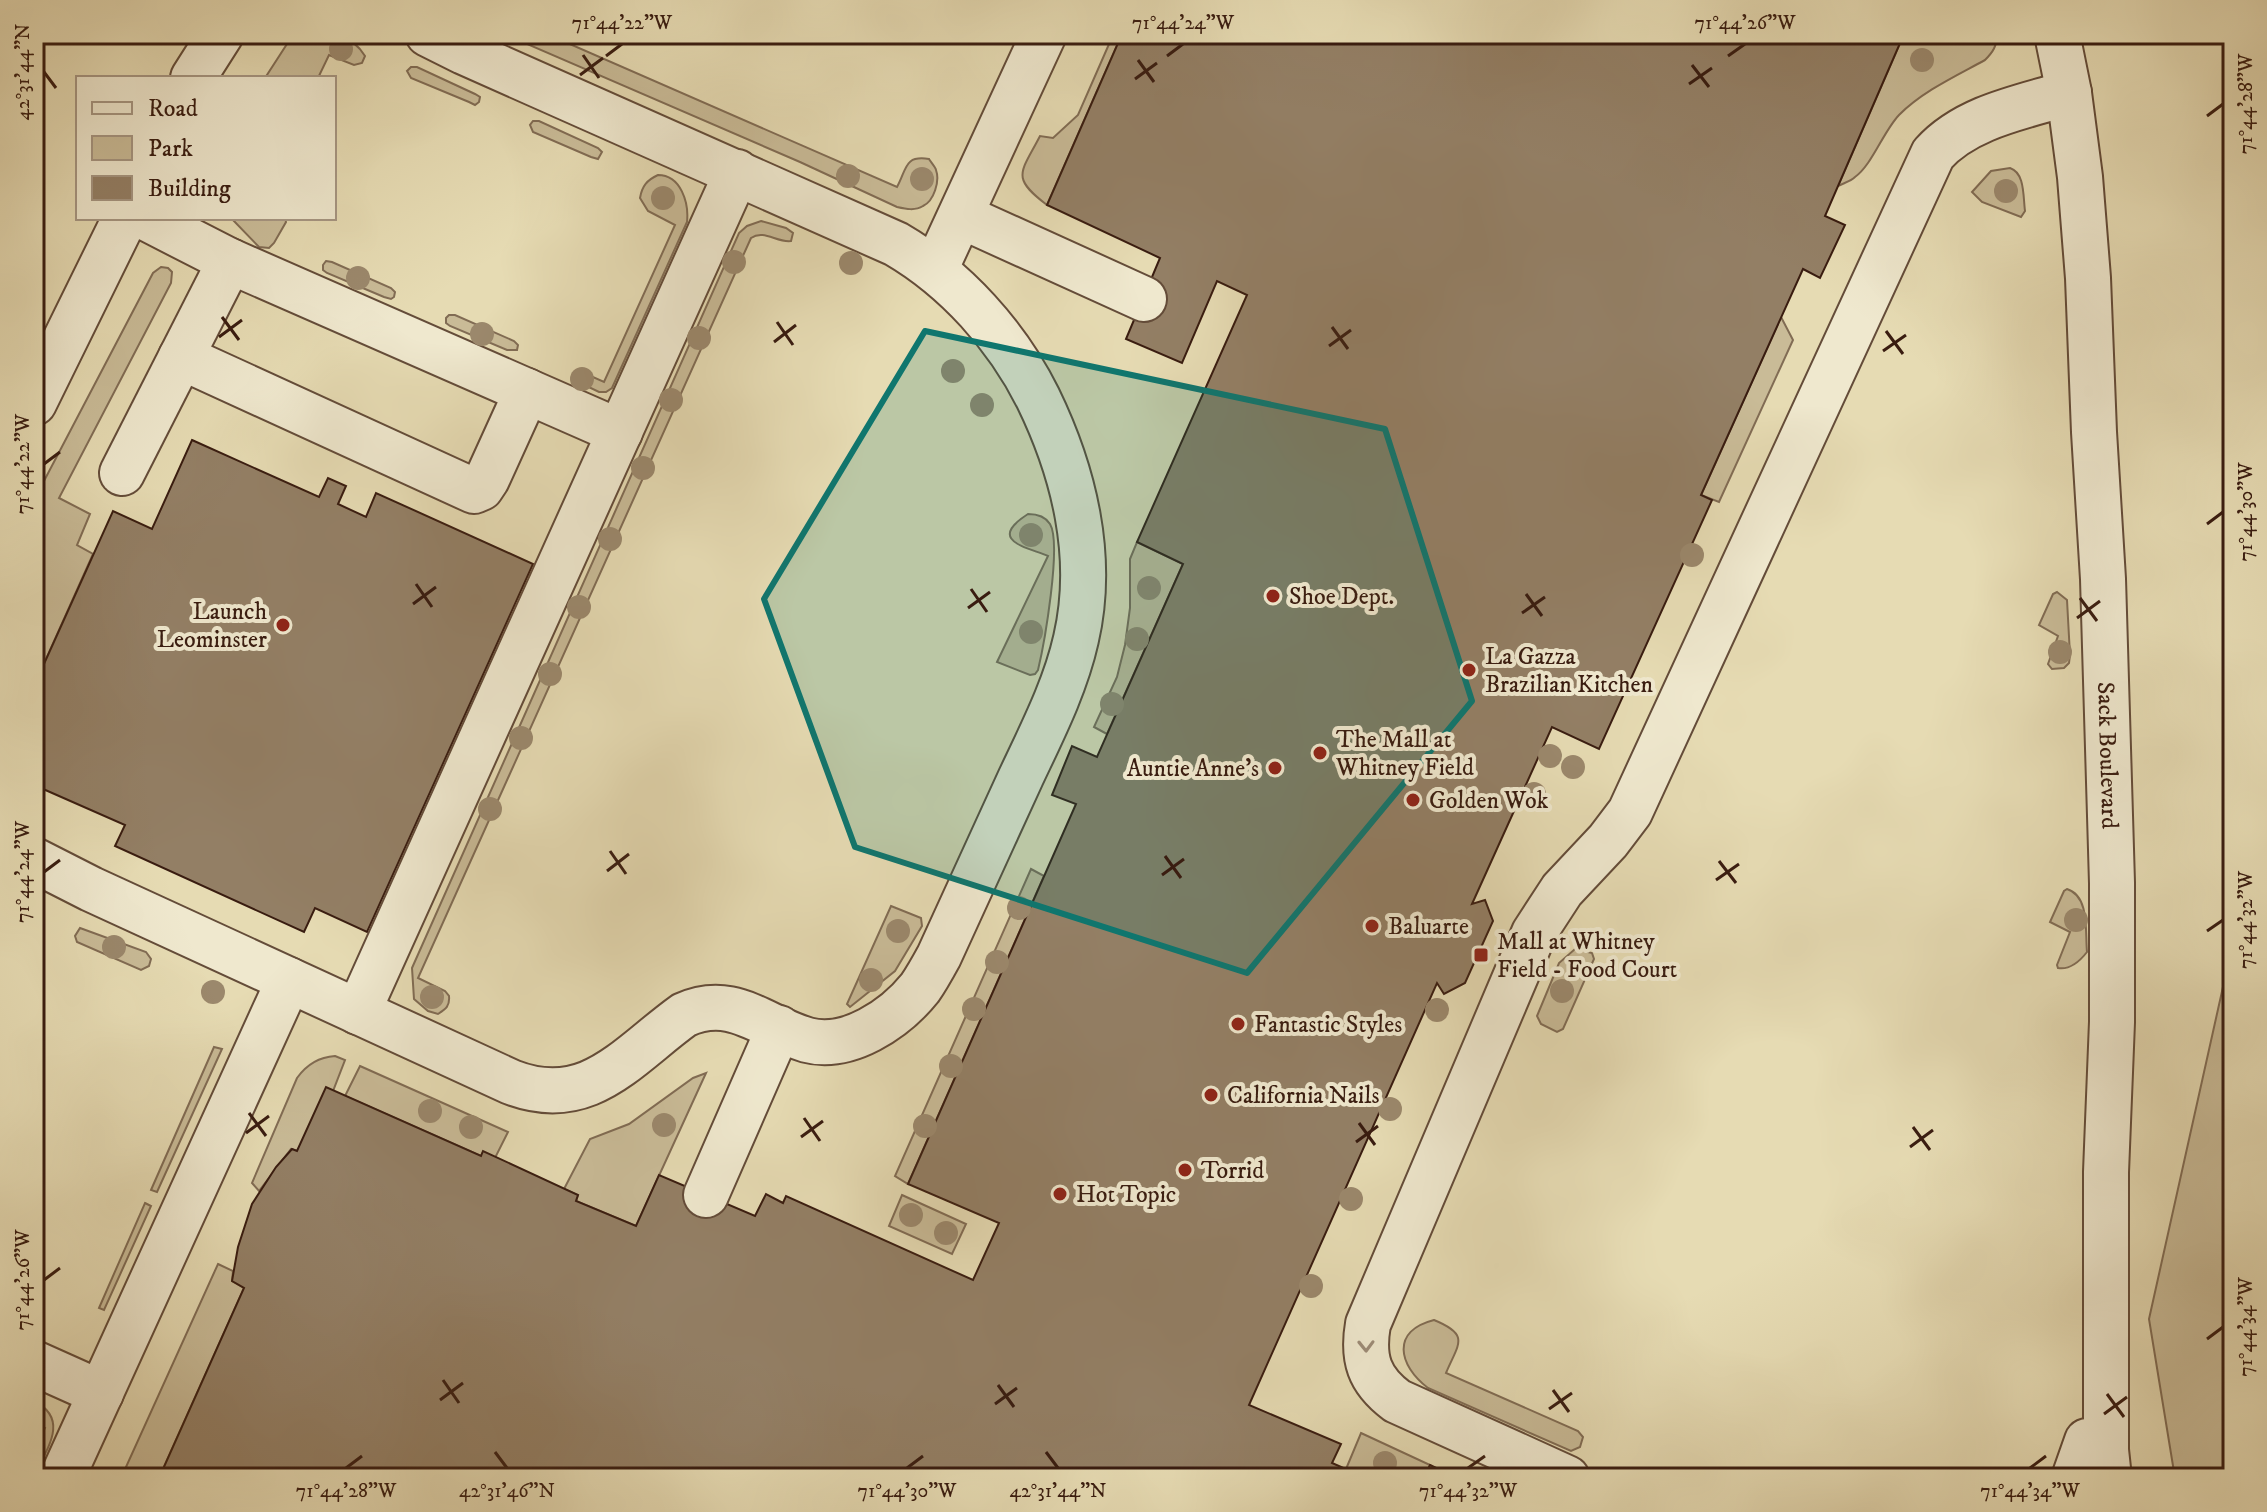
<svg xmlns="http://www.w3.org/2000/svg" width="2267" height="1512" viewBox="0 0 2267 1512" font-family="'IM FELL DW Pica',serif">
<rect width="100%" height="100%" fill="#e6dbb3"/>
<filter id="stains"><feTurbulence type="fractalNoise" baseFrequency=".0025" numOctaves="4"/><feColorMatrix values="0 0 0 0 .2 0 0 0 0 .09 0 0 0 0 .02 0 0 0 .5 -.17"/></filter>
<radialGradient id="worn" r=".72"><stop offset=".6" stop-color="#630" stop-opacity="0"/><stop offset="1" stop-color="#630" stop-opacity=".3"/></radialGradient>
<g fill="#c9bb97" stroke="#816c54" stroke-width="2">
<path d="M303,34c25,0 47,-3 62,22l-3,7 -8,2 -25,-10 -11,23h-53l22,-34z"/>
<path d="M511,34h36l350,153c10,-18 7,-32 32,-28 1,2 7,9 7,11 4,11 -2,31 -13,36 -8,5 -17,3 -26,1l-97,-45 -280,-121z"/>
<path d="M1122,34l-75,171c-37,-28 -26,-32 -7,-69l13,2 25,-23 35,-80z"/>
<path d="M1904,34h93c0,12 -4,18 -12,26 -29,16 -62,31 -86,55 -16,17 -27,50 -44,62 -4,4 -11,6 -17,9z"/>
<path d="M411,67h6l58,27 5,3 -1,5 -4,3 -6,-3 -58,-24 -4,-7z"/>
<path d="M533,121h6l59,27 4,4 -4,7 -7,-2 -58,-25 -3,-7z"/>
<path d="M2010,168c15,5 13,28 15,43l-4,6 -39,-15 -10,-10 19,-21z"/>
<path d="M658,175c23,0 31,28 29,47l-75,166 -6,4h-7l-21,-10 1,-8 5,-1 20,9 71,-157 -27,-14 -8,-13c2,-12 7,-18 18,-23z"/>
<path d="M231,218h54l1,4 -12,21 -5,5 -10,-1z"/>
<path d="M761,221l25,7 7,5 -2,8c-14,2 -27,-12 -40,-3l-333,740 27,13 4,5c1,10 -3,13 -11,18l-10,-3 -14,-12 -2,-31 327,-735 8,-7z"/>
<path d="M326,261l6,1 59,26 4,4 -1,5 -3,2 -7,-2 -57,-24 -4,-3v-5z"/>
<path d="M161,267l7,1 4,4 -1,11 -112,215 31,16 -13,31 16,9 -59,132v-186l119,-227z"/>
<path d="M449,315h6l59,26 4,4 -1,5h-10l-57,-24 -4,-3v-5z"/>
<path d="M1781,317l12,23 -74,162 -18,-7z"/>
<path d="M1028,514c9,0 17,2 22,10 12,20 -6,121 -12,146l-3,4 -5,1 -33,-13 51,-106c-21,-9 -62,-15 -20,-42z"/>
<path d="M1137,542l46,22 -76,170 -13,-7 23,-50 8,-32 5,-37v-49z"/>
<path d="M2057,592l10,8 3,55 -1,8 -5,5 -12,1 -4,-5 10,-28 -19,-11 14,-31z"/>
<path d="M1031,869l13,7 -136,308 -13,-8z"/>
<path d="M2067,889c23,7 18,43 20,63 -7,9 -17,18 -29,16l-1,-3 13,-33 -20,-10 14,-31z"/>
<path d="M891,906l30,12 1,8 -27,45 -45,36 -3,-3z"/>
<path d="M80,928l66,24 5,7 -2,7 -8,4 -64,-28 -2,-6z"/>
<path d="M2233,942v536h-58l-26,-159z"/>
<path d="M1575,949l17,4 2,6 -31,70 -6,3 -16,-8 -4,-8 22,-53z"/>
<path d="M214,1047l8,2 -65,143 -6,-2z"/>
<path d="M335,1056l10,4 -12,31 -36,60 -6,-2 -32,42 -7,-8 45,-105c10,-14 22,-21 38,-22z"/>
<path d="M360,1066l148,66 -13,26 -12,-6 -2,4 -136,-60z"/>
<path d="M706,1073l-70,153 -60,-25 2,-6 -14,-6 26,-50 39,-15 64,-46z"/>
<path d="M902,1195l64,29 -14,30 -63,-28z"/>
<path d="M145,1203l6,3 -47,104 -5,-2z"/>
<path d="M218,1264l15,7 -1,10 12,7 -85,190h-38z"/>
<path d="M1434,1320c37,15 24,24 12,53l132,58 5,6 -3,10 -9,4 -143,-63c-30,-23 -37,-57 6,-68z"/>
<path d="M34,1401c36,18 13,48 0,74v-23l11,-24 -11,-6z"/>
<path d="M1361,1433l69,32 -6,13h-58l-20,-9z"/>
</g>
<g fill="#937f65" stroke="#391c10" stroke-width="2">
<path d="M1122,34h782l-79,182 20,9 -25,53 -17,-9 -102,226 11,5 -113,249 -47,-22 -80,177 13,-4 8,21 -28,62 -21,11 -7,-11 -188,422 92,39 -9,19 34,15h-1207l85,-190 -12,-7 6,-34 14,-43 24,-37 16,-18 5,2 29,-64 155,69 2,-5 95,44 -2,6 60,25 23,-51 96,41 11,-22 17,9 3,-7 187,84 26,-57 -91,-39 168,-380 -24,-9 20,-49 25,11 86,-193 -46,-22 110,-247 -30,-14 -35,82 -56,-24 34,-81 -113,-53z"/>
<path d="M192,440l127,57 9,-19 18,8 -8,18 28,13 10,-24 157,71 -166,368 -52,-24 -11,24 -189,-86 10,-21 -91,-40v-99l79,-175 39,18z"/>
<path d="M1430,1465l27,13h-33z"/>
</g>
<g fill="none" stroke-linecap="round" stroke-linejoin="round">
<g stroke="#644c39" stroke-width="48">
<g id="minor">
<path id="s1" d="M2057,34l12,59 11,84 8,101 6,154 9,147 9,304v139l-6,150v278l3,28"/>
<path d="M193,78l28,-44"/>
<path d="M961,216l183,83"/>
<path d="M146,218l84,43 390,171"/>
<path d="M935,270l109,-236"/>
<path d="M181,357l293,134 7,-3 6,-9 40,-88"/>
<path d="M34,403l91,-185"/>
<path d="M122,473l108,-212"/>
<path d="M34,860l57,29 420,193c77,30 116,-26 173,-67 49,-22 78,12 123,25 41,11 88,-21 113,-52 7,-10 13,-21 19,-32 27,-59 54,-118 81,-177 21,-45 45,-91 56,-140 19,-82 -2,-167 -38,-241 -31,-62 -82,-119 -142,-154l-432,-192 -36,-18"/>
<path d="M358,1012l379,-840"/>
<path d="M706,1195l73,-167"/>
<path d="M34,1363l67,30"/>
<path d="M62,1478l227,-498"/>
<path d="M1567,1478l-170,-77c-28,-21 -35,-42 -29,-77l166,-391 28,-43 46,-49 22,-29 303,-658c33,-37 89,-47 136,-61"/>
<path d="M2074,1478l13,-37"/>
</g>
</g>
<use href="#minor" stroke="#efe8ce" stroke-width="44"/>
</g>
<g fill="#9b886c">
<circle cx="341" cy="49" r="12"/>
<circle cx="1922" cy="60" r="12"/>
<circle cx="848" cy="176" r="12"/>
<circle cx="922" cy="179" r="12"/>
<circle cx="2006" cy="191" r="12"/>
<circle cx="663" cy="198" r="12"/>
<circle cx="734" cy="262" r="12"/>
<circle cx="851" cy="263" r="12"/>
<circle cx="358" cy="278" r="12"/>
<circle cx="482" cy="334" r="12"/>
<circle cx="699" cy="338" r="12"/>
<circle cx="953" cy="371" r="12"/>
<circle cx="582" cy="379" r="12"/>
<circle cx="671" cy="400" r="12"/>
<circle cx="982" cy="405" r="12"/>
<circle cx="643" cy="468" r="12"/>
<circle cx="1031" cy="535" r="12"/>
<circle cx="610" cy="539" r="12"/>
<circle cx="1692" cy="555" r="12"/>
<circle cx="1149" cy="588" r="12"/>
<circle cx="579" cy="607" r="12"/>
<circle cx="1031" cy="632" r="12"/>
<circle cx="1137" cy="639" r="12"/>
<circle cx="2060" cy="652" r="12"/>
<circle cx="550" cy="674" r="12"/>
<circle cx="1112" cy="704" r="12"/>
<circle cx="521" cy="738" r="12"/>
<circle cx="1550" cy="756" r="12"/>
<circle cx="1573" cy="767" r="12"/>
<circle cx="1534" cy="794" r="12"/>
<circle cx="490" cy="809" r="12"/>
<circle cx="1019" cy="908" r="12"/>
<circle cx="2076" cy="920" r="12"/>
<circle cx="898" cy="931" r="12"/>
<circle cx="114" cy="947" r="12"/>
<circle cx="997" cy="962" r="12"/>
<circle cx="871" cy="980" r="12"/>
<circle cx="1562" cy="991" r="12"/>
<circle cx="213" cy="992" r="12"/>
<circle cx="432" cy="997" r="12"/>
<circle cx="974" cy="1009" r="12"/>
<circle cx="1437" cy="1010" r="12"/>
<circle cx="951" cy="1066" r="12"/>
<circle cx="1390" cy="1109" r="12"/>
<circle cx="430" cy="1111" r="12"/>
<circle cx="664" cy="1125" r="12"/>
<circle cx="925" cy="1126" r="12"/>
<circle cx="471" cy="1127" r="12"/>
<circle cx="1351" cy="1199" r="12"/>
<circle cx="911" cy="1215" r="12"/>
<circle cx="946" cy="1233" r="12"/>
<circle cx="1311" cy="1286" r="12"/>
<circle cx="1385" cy="1463" r="12"/>
</g>
<defs><path id="oneway-chevron" d="M-2-3.5L2.5 0L-2 3.5" fill="none" stroke-width="1.6" stroke-linecap="round" stroke-linejoin="round" transform="scale(2)"/></defs>
<use stroke="#9d8c78" href="#oneway-chevron" transform="translate(1366 1346) rotate(89)"/>
<path fill="#0f766e" fill-opacity="0.2" stroke="#0f766e" stroke-width="6" stroke-linejoin="round" d="M925,331l460,98 87,272 -225,272 -392,-126 -91,-248z"/>
<path fill="none" stroke="#391c10" stroke-width="3" d="M583,55l16,23M606,56l16,-12M1167,56l16,-12M1728,56l17,-12M1138,60l16,22M1692,65l17,22M44,72l12,16M580,75l23,-17M1135,79l22,-16M1689,84l23,-16M2207,116l16,-12M222,317l17,23M777,322l16,23M1332,327l16,22M1886,331l17,23M219,337l23,-17M774,342l22,-17M1329,346l22,-16M1883,351l23,-16M44,464l16,-12M2207,524l16,-12M416,584l16,23M971,589l16,23M1526,594l16,22M2080,598l17,23M413,604l23,-17M968,608l22,-16M1522,613l23,-16M2077,618l23,-17M610,851l16,23M1165,856l16,22M1719,861l17,22M607,871l22,-17M44,872l16,-12M1162,875l22,-16M1716,880l23,-16M2207,931l16,-11M249,1113l17,23M804,1118l16,23M1359,1123l16,22M1913,1127l17,23M246,1133l23,-17M801,1137l22,-16M1356,1142l22,-16M1910,1147l23,-17M44,1280l16,-12M2207,1339l16,-12M443,1380l16,23M998,1385l16,22M1553,1390l16,22M2107,1394l17,23M440,1400l23,-17M995,1404l22,-16M1549,1409l23,-16M2104,1414l23,-17M495,1452l12,16M1046,1452l12,16M346,1468l16,-12M907,1468l16,-12M1468,1468l17,-12M2030,1468l16,-12"/>
<g fill="#8f2418" stroke="#efe8ce" stroke-width="3">
<circle cx="1273" cy="596" r="8"/>
<circle cx="283" cy="625" r="8"/>
<circle cx="1469" cy="670" r="8"/>
<circle cx="1320" cy="753" r="8"/>
<circle cx="1275" cy="768" r="8"/>
<circle cx="1413" cy="800" r="8"/>
<circle cx="1372" cy="926" r="8"/>
<rect x="1473" y="947" width="16" height="16" rx="4"/>
<circle cx="1238" cy="1024" r="8"/>
<circle cx="1211" cy="1095" r="8"/>
<circle cx="1185" cy="1170" r="8"/>
<circle cx="1060" cy="1194" r="8"/>
</g>
<g text-anchor="middle" stroke-width="8" stroke-linejoin="round" paint-order="stroke">
<g font-size="24" fill="#391c10" stroke="#efe8ce" text-anchor="start">
<text x="1289" y="604">Shoe Dept.</text>
<text x="267" y="619" text-anchor="end">Launch<tspan x="267" dy="28">Leominster</tspan></text>
<text x="1485" y="664">La Gazza<tspan x="1485" dy="28">Brazilian Kitchen</tspan></text>
<text x="1336" y="747">The Mall at<tspan x="1336" dy="28">Whitney Field</tspan></text>
<text x="1259" y="776" text-anchor="end">Auntie Anne's</text>
<text x="1429" y="808">Golden Wok</text>
<text x="1388" y="934">Baluarte</text>
<text x="1497" y="949">Mall at Whitney<tspan x="1497" dy="28">Field - Food Court</tspan></text>
<text x="1254" y="1032">Fantastic Styles</text>
<text x="1227" y="1103">California Nails</text>
<text x="1201" y="1178">Torrid</text>
<text x="1076" y="1202">Hot Topic</text>
</g>
<g font-size="24" fill="#391c10" stroke="#efe8ce">
<text dy="8" stroke="none"><textPath href="#s1" startOffset="724">Sack Boulevard</textPath></text>
</g>
</g>
<rect width="2267" height="1512" fill="none" stroke="#e6dbb3" stroke-width="88"/>
<rect x="76" y="76" width="260" height="144" fill="#efe8ce" stroke="#a69682" stroke-width="2"/>
<rect x="92" y="102" width="40" height="12" fill="#efe8ce" stroke="#a69682" stroke-width="2"/>
<text x="148" y="116" font-size="24" fill="#391c10">Road</text>
<rect x="92" y="136" width="40" height="24" fill="#c9bb97" stroke="#a69682" stroke-width="2"/>
<text x="148" y="156" font-size="24" fill="#391c10">Park</text>
<rect x="92" y="176" width="40" height="24" fill="#937f65" stroke="#a69682" stroke-width="2"/>
<text x="148" y="196" font-size="24" fill="#391c10">Building</text>
<rect x="44" y="44" width="2179" height="1424" fill="none" stroke="#391c10" stroke-width="3"/>
<g font-size="20" text-anchor="middle" fill="#391c10">
<text x="622" y="29">71°44'22"W</text>
<text x="1183" y="29">71°44'24"W</text>
<text x="1745" y="29">71°44'26"W</text>
<text transform="translate(22 72) rotate(-90)" y="7">42°31'44"N</text>
<text transform="translate(2245 104) rotate(-90)" y="7">71°44'28"W</text>
<text transform="translate(22 464) rotate(-90)" y="7">71°44'22"W</text>
<text transform="translate(2245 512) rotate(-90)" y="7">71°44'30"W</text>
<text transform="translate(22 872) rotate(-90)" y="7">71°44'24"W</text>
<text transform="translate(2245 920) rotate(-90)" y="7">71°44'32"W</text>
<text transform="translate(22 1280) rotate(-90)" y="7">71°44'26"W</text>
<text transform="translate(2245 1327) rotate(-90)" y="7">71°44'34"W</text>
<text x="346" y="1497">71°44'28"W</text>
<text x="507" y="1497">42°31'46"N</text>
<text x="907" y="1497">71°44'30"W</text>
<text x="1058" y="1497">42°31'44"N</text>
<text x="1468" y="1497">71°44'32"W</text>
<text x="2030" y="1497">71°44'34"W</text>
</g>
<rect width="100%" height="100%" filter="url(#stains)"/>
<rect width="100%" height="100%" fill="url(#worn)"/>
</svg>
